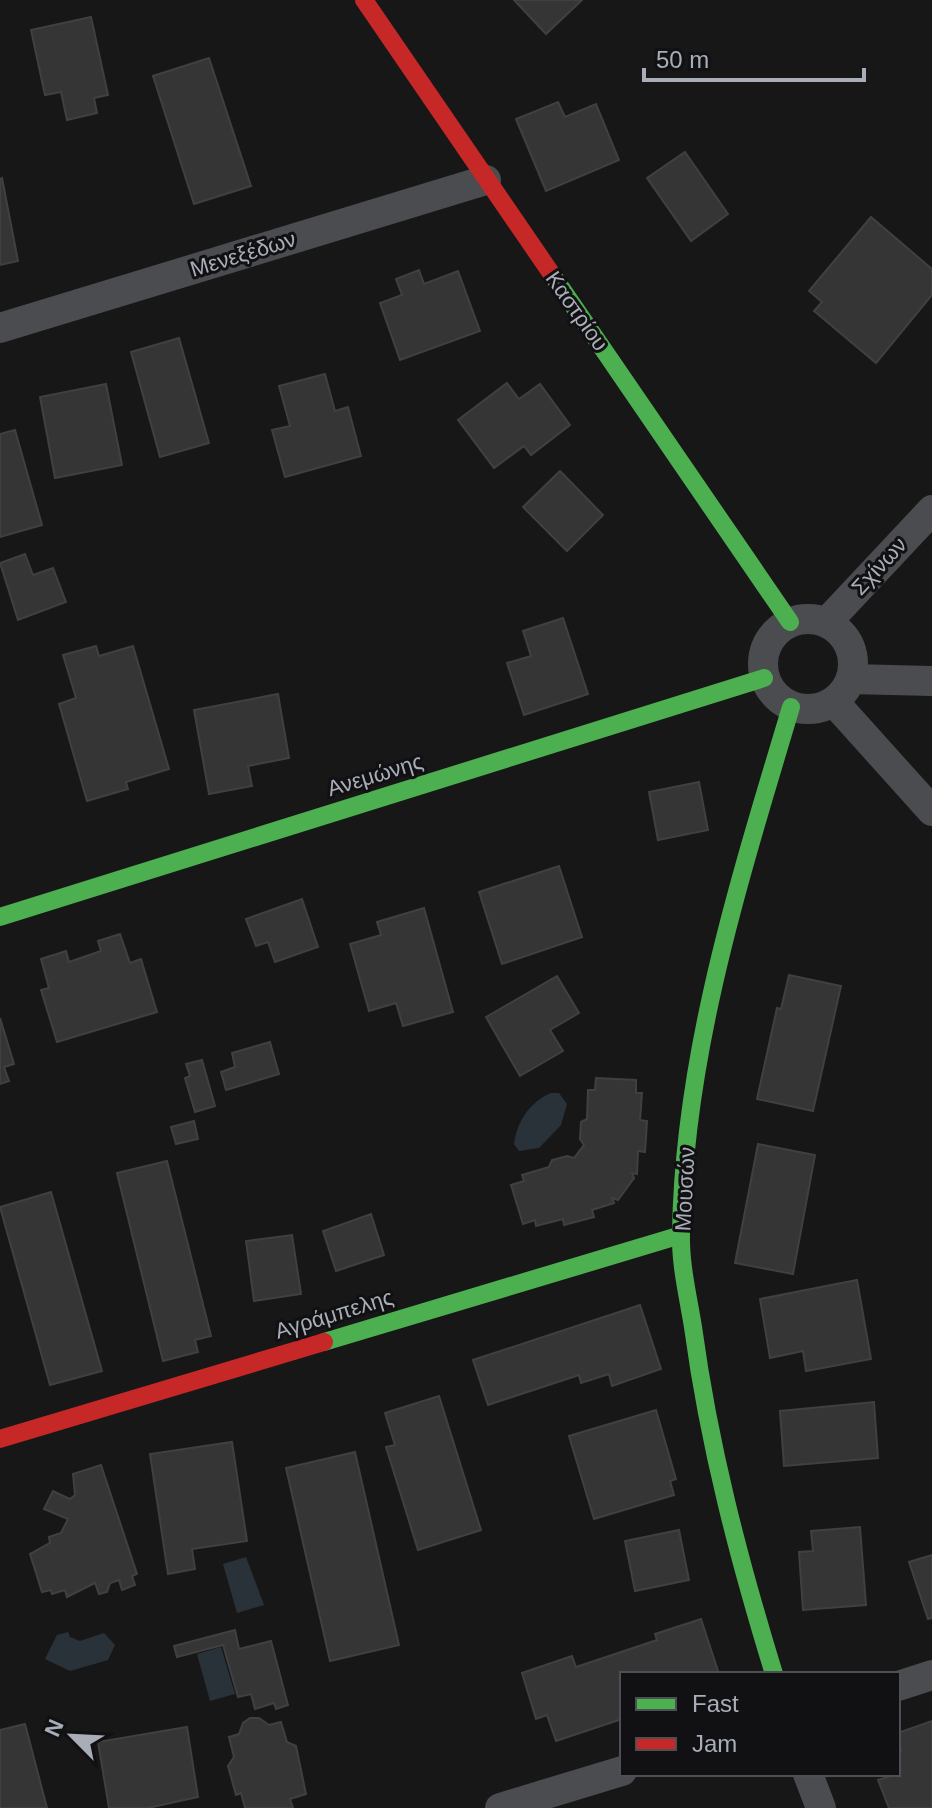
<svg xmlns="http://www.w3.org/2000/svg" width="932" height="1808" viewBox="0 0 932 1808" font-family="Helvetica,sans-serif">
	<rect width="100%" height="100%" fill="#171717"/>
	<!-- water -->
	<g fill="#2a3239">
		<path d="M551 1093H559L567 1104 561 1125 539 1148 519 1151 514 1144C517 1121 530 1102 551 1093Z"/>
		<polygon points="246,1557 264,1605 237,1613 223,1564"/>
		<polygon points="68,1632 70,1637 80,1641 104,1633 115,1645 108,1660 70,1671 45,1659 57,1635"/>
		<polygon points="221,1647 235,1694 210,1701 197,1654"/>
	</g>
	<!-- building -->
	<g fill="#353536" stroke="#3f4043" stroke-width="2">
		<polygon points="514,0 582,0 546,34"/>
		<polygon points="91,17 108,95 94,98 97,113 67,120 61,92 45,95 31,30"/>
		<polygon points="209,58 251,186 194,204 153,76"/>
		<polygon points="558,102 565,117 596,104 619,160 546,191 516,119"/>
		<polygon points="685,152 728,214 691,241 647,178"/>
		<polygon points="2,178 18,261 0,265 0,179"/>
		<polygon points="871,217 932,269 932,295 876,363 814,311 822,302 809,291"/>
		<polygon points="419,270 424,284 458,271 480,331 400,360 380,303 402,295 396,279"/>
		<polygon points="179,338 209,443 160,457 131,352"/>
		<polygon points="325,374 335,411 348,407 361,456 285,477 272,430 290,426 279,386"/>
		<polygon points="507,383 519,399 540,384 570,425 531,455 524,446 494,468 458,420"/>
		<polygon points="106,384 122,465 55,478 40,397"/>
		<polygon points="15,430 42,525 0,537 0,434"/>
		<polygon points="560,471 603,515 567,551 523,507"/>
		<polygon points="25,554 33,575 53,568 66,602 18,620 0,563"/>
		<polygon points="563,618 588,694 524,715 507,663 531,656 523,631"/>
		<polygon points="96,646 99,656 133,646 169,769 126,782 128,789 87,801 59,704 76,698 63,655"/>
		<polygon points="278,694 289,758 248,766 252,786 209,794 194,710"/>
		<polygon points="699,782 708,830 658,840 649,792"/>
		<polygon points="559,866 582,937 502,964 479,892"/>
		<polygon points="302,899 318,947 275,962 268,942 256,946 246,919"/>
		<polygon points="424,908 453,1012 403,1026 396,1003 369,1011 350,944 381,935 377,922"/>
		<polygon points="120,934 130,963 141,959 157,1012 57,1042 41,990 49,988 41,959 66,951 69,962 101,951 98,941"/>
		<polygon points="789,975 841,986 813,1111 757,1099 777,1008 781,1009"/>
		<polygon points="557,976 579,1013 550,1030 563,1051 520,1076 486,1017"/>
		<polygon points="0,1018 14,1064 4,1067 9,1081 0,1084"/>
		<polygon points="270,1042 279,1074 226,1090 221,1072 235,1067 232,1053"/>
		<polygon points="202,1060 215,1106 195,1112 185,1078 190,1076 186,1064"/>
		<polygon points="596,1078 636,1080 636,1093 642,1093 640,1120 647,1121 645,1152 638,1151 637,1174 632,1173 634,1178 618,1200 612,1198 614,1203 592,1210 594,1217 564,1225 563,1219 536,1226 535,1220 523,1224 511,1185 524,1181 522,1175 549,1167 552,1160 567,1156 574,1158 584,1145 580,1139 581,1122 587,1119 588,1090 595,1090"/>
		<polygon points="194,1121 198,1139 176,1144 171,1127"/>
		<polygon points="758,1144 815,1155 793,1274 735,1263"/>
		<polygon points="167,1161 211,1336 195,1340 198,1352 163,1361 117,1173"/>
		<polygon points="51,1192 102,1371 50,1385 0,1207"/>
		<polygon points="371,1214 384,1255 336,1271 323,1231"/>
		<polygon points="292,1235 301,1294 254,1301 246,1241"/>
		<polygon points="857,1280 871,1359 806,1371 803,1351 770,1358 760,1299"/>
		<polygon points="640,1305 661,1369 612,1386 609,1374 581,1383 579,1375 488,1405 473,1360"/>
		<polygon points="439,1396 481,1530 418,1550 386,1447 395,1445 385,1413"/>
		<polygon points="874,1402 878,1458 784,1466 780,1411"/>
		<polygon points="656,1410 676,1479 670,1481 674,1495 594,1519 569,1436"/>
		<polygon points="232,1442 247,1541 192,1549 195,1569 168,1574 150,1454"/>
		<polygon points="355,1452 399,1645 330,1661 286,1468"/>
		<polygon points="101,1465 137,1574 132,1576 135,1585 122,1590 119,1580 110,1583 107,1592 99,1594 95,1583 67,1597 65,1590 52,1594 51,1590 42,1592 30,1554 50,1543 49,1537 61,1533 68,1519 44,1509 53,1491 70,1499 75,1495 73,1474"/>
		<polygon points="860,1527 866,1605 803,1610 799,1552 813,1551 811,1531"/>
		<polygon points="679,1530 689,1580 635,1591 625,1541"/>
		<polygon points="932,1555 932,1618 928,1619 909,1562"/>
		<polygon points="701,1619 719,1674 622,1674 622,1719 556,1741 547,1715 536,1719 522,1673 572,1656 576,1667 657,1640 655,1634"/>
		<polygon points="235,1630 239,1649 271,1641 288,1705 276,1709 274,1703 255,1709 251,1694 238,1697 223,1645 177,1657 174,1646"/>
		<polygon points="250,1718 259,1718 269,1725 281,1722 287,1742 296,1746 306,1794 290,1799 293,1808 245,1808 241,1793 236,1795 228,1766 234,1757 229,1737 239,1734 243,1723"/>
		<polygon points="932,1721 932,1808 889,1808 878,1780 898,1774 898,1752 901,1751 898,1733"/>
		<polygon points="25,1724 47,1808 0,1808 0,1730"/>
		<polygon points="187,1727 198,1797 148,1808 109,1808 98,1742"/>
	</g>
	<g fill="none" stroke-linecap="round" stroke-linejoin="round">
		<!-- street -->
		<g stroke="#4b4c50" stroke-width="30">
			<polyline points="0,328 486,180"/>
			<circle cx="808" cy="664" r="45"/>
			<polyline points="827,622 932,510"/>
			<polyline points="851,679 932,681"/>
			<polyline points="834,702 932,811"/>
			<polyline points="898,1686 932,1675"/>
			<polyline points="808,1774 821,1808"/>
			<polyline points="500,1808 622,1771"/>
		</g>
		<!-- fast -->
		<g stroke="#4caf50" stroke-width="18">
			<polyline points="553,276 790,622"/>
			<polyline points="0,917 764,678"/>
			<polyline points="324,1342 681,1235"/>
			<path d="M774 1674C739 1560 709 1446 693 1327 688 1296 680 1264 681 1232 684 1052 740 878 791 707"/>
		</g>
		<!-- jam -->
		<g stroke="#c62828" stroke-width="18">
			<polyline points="364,0 553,276"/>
			<polyline points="0,1439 324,1342"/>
		</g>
	</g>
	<g text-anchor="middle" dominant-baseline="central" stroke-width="6" stroke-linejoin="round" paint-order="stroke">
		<!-- street labels -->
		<g font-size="22" fill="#a8adb8" stroke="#111113">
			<text transform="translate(243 254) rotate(-17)">Μενεξέδων</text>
			<text transform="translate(577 311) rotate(55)">Καστρίου</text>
			<text transform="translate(879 566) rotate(-47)">Σχίνων</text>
			<text transform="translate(375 775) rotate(-17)">Ανεμώνης</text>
			<text transform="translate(685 1189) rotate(-87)">Μουσών</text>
			<text transform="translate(334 1314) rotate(-17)">Αγράμπελης</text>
		</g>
	</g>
	<!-- legend -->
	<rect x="620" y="1672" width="280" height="104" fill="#111113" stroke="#4d4f55" stroke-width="2"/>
	<rect x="636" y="1698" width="40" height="12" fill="#4caf50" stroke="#4d4f55" stroke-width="2"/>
	<text x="692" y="1712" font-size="24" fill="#a8adb8">Fast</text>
	<rect x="636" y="1738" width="40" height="12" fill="#c62828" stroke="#4d4f55" stroke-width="2"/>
	<text x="692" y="1752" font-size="24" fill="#a8adb8">Jam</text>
	<!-- north arrow -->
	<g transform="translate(72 1736) rotate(294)" stroke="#111113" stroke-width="6" paint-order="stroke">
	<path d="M0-6L14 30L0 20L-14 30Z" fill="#a8adb8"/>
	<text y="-12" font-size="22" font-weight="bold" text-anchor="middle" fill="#a8adb8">N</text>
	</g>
	<!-- scale -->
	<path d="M644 68v12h220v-12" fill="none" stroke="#a8adb8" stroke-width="4"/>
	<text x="656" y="68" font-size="24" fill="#a8adb8" stroke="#111113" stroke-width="6" paint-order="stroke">50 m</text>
</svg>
